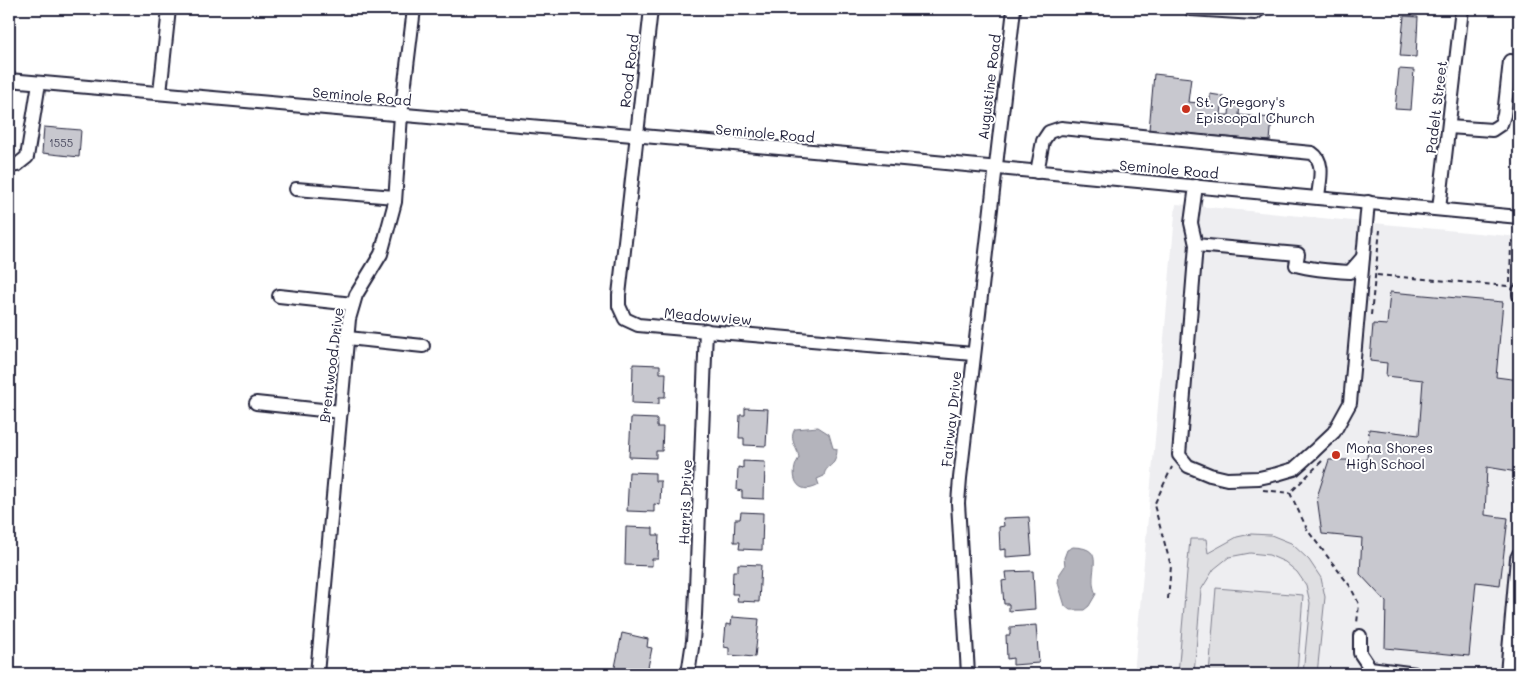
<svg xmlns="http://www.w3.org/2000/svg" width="1528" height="683" viewBox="0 0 1528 683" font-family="Mali,sans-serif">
	<rect width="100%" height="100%" fill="#fff"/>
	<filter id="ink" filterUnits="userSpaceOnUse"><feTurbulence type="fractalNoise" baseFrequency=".02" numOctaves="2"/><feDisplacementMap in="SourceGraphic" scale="10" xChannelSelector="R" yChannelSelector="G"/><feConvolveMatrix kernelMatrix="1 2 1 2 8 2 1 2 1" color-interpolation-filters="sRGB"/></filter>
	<g filter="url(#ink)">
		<!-- built -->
		<polygon fill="#eeeef1" points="1176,204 1519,237 1519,674 1134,674"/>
		<!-- green -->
		<g fill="#dfdfe2" stroke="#80808e">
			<polygon points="1251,534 1271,535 1291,543 1309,560 1321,578 1325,597 1317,674 1303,674 1310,603 1306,585 1297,572 1285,562 1269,555 1250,553 1229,557 1214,569 1201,590 1194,674 1178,674 1190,539 1206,539 1208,553 1237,537"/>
			<polygon points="1216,588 1303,595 1297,674 1209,674"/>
		</g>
		<!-- water -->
		<g fill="#b4b4bc" stroke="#7a7a88">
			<path d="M818 427 829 434 833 448 837 449C837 454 836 458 834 462 829 468 825 468 824 476L817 479 819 485C796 498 788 474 799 458 798 448 788 440 795 429Z"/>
			<path d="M1073 547C1110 548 1085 573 1096 594L1089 606 1084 610H1070L1065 606 1058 583 1059 575 1065 566 1064 558 1067 550Z"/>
		</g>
		<!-- building -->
		<g fill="#c8c8cf" stroke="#22223b">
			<polygon points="1404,16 1418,17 1416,57 1400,56"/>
			<polygon points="1399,69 1414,70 1411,110 1395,109"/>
			<polygon points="1154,74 1191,78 1188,102 1210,104 1210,94 1223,96 1221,115 1229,115 1230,103 1240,104 1239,115 1272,118 1270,141 1149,130"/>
			<polygon points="44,127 81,130 79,157 42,153"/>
			<polygon points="1390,292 1503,302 1496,377 1519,380 1519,500 1517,499 1517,472 1487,467 1485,515 1508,518 1500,585 1476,582 1469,656 1385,648 1386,602 1360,574 1362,538 1322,534 1317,497 1329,460 1367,460 1369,429 1419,435 1423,380 1386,376 1387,363 1370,361 1373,324 1387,325"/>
			<polygon points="633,364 660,365 660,373 666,373 665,397 659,397 659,404 632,403"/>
			<polygon points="745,408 768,409 766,446 744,445 744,438 739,438 740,415 745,415"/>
			<polygon points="631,418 657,419 657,427 663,427 662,451 656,451 656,458 629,457"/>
			<polygon points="743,461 765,462 764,499 742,498 742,491 737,490 738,467 743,468"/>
			<polygon points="629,472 655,473 655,481 661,481 660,505 654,504 654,512 627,511"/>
			<polygon points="741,512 763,513 762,550 739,549 740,542 734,542 735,519 740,519"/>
			<polygon points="1029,517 1032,555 1006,557 1006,549 1000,550 999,527 1004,526 1003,518"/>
			<polygon points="626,527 653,528 653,535 659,535 658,559 652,559 652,566 625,565"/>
			<polygon points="738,564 761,565 759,602 737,601 738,594 732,594 733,571 738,571"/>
			<polygon points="1033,571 1035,609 1009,611 1009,604 1004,604 1002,581 1007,580 1006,572"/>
			<polygon points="732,617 759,619 755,657 729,655 729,648 724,647 726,624 731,625"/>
			<polygon points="1036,625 1039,663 1013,665 1013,658 1007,659 1006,635 1010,635 1010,627"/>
			<polygon points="622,633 648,639 647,647 652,648 647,672 642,670 641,674 623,674 614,672"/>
		</g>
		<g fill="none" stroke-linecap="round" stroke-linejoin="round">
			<defs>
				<g id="minor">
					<polyline points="651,9 619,295 619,306 625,319 638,325 973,354"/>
					<polyline points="1190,9 1255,13 1260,9"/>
					<polyline points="9,80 903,159 1519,217"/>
					<polyline points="160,93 169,9"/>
					<polyline points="1449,127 1492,130 1501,124 1504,115 1510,61 1519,62"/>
					<polyline points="9,166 17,165 27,157 39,83"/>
					<path d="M1037 172 1043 141 1049 132 1061 128 1312 153C1326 162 1319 183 1318 197"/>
					<polyline points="1196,186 1191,223 1196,245 1179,455 1188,466 1210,475 1227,479 1259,478 1277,474 1294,469 1314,451 1334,432 1350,403 1368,202"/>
					<polyline points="296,189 395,197"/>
					<polyline points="1439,209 1462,9"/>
					<path d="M1196 245 1298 254 1296 265C1314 270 1331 271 1350 272L1363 257"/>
					<polyline points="1519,291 1519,295"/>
					<polyline points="279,296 353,304"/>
					<polyline points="348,338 423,346"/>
					<polyline points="256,403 341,412"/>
					<polyline points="1360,636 1360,653 1370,668 1416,674"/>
					<polyline points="317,674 349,319 356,295 381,254 395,202 401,115 414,9"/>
					<polyline points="688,674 693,641 695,615 706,330"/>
					<polyline points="968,674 958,503 960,478 1014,9"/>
					<polyline points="1507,674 1517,558 1519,554"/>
				</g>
			</defs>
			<!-- minor casing -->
			<use href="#minor" stroke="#22223b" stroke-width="16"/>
			<!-- path -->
			<g stroke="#22223b" stroke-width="2" stroke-dasharray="5 4" stroke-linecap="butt">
				<polyline points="1377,275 1509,286"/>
				<polyline points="1510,283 1511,243"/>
				<polyline points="1371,315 1380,230"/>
				<polyline points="1322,461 1290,493 1308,531 1350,586 1359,604 1357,623"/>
				<polyline points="1263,490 1290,493"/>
				<polyline points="1168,599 1171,566 1154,505 1172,467"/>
			</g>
			<!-- minor -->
			<use href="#minor" stroke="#fff" stroke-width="12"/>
		</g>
	</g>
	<!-- markers -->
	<g fill="#c8321e" stroke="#fff" stroke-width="2">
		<circle cx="1186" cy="109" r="5"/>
		<circle cx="1336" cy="455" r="5"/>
	</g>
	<g text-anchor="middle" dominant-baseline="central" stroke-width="4" stroke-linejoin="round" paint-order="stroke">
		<!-- number labels -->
		<g font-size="11" fill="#4c4c60">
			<text x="61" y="142">1555</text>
		</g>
		<!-- street labels -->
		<g font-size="14" fill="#22223b" stroke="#fff">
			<text transform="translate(629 71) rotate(-83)">Rood Road</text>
			<text transform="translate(989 87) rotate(-83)">Augustine Road</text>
			<text transform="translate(362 96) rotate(5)">Seminole Road</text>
			<text transform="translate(1436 107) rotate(-83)">Padelt Street</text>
			<text transform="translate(765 133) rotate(5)">Seminole Road</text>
			<text transform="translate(1169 169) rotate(5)">Seminole Road</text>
			<text transform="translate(708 316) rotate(5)">Meadowview</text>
			<text transform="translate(331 365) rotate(-83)">Brentwood Drive</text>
			<text transform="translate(951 419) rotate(-84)">Fairway Drive</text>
			<text transform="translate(685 502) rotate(-88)">Harris Drive</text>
		</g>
		<!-- poi labels -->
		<g font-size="14" fill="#22223b" stroke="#fff" text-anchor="start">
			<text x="1196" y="101">St. Gregory's<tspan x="1196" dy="16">Episcopal Church</tspan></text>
			<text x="1346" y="447">Mona Shores<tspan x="1346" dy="16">High School</tspan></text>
		</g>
	</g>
	<!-- margin -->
	<rect width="1528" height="683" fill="none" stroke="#fff" stroke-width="30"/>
	<rect x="15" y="15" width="1498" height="653" fill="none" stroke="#22223b" stroke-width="2" filter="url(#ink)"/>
</svg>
